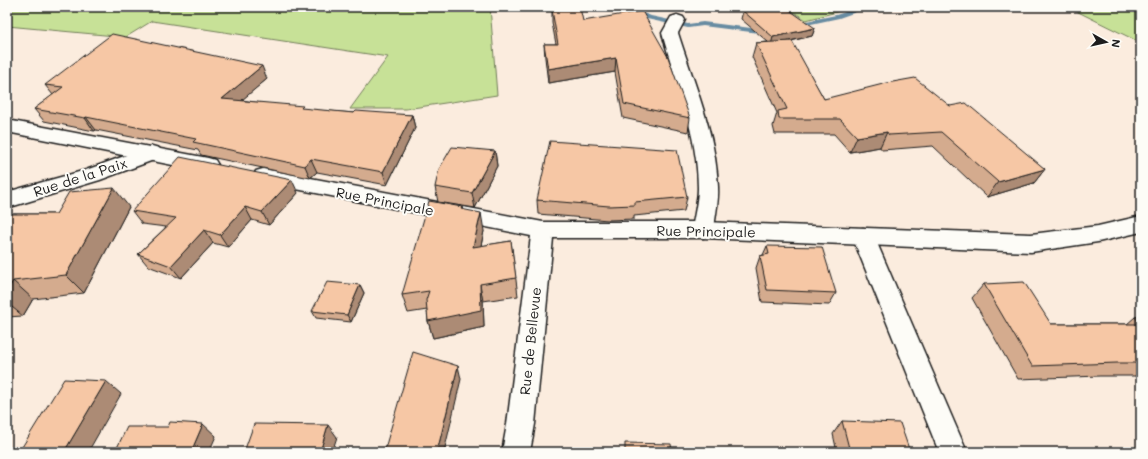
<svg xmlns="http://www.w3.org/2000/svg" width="1148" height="459" viewBox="0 0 1148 459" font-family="Mali,sans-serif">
	<rect width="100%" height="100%" fill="#fbecde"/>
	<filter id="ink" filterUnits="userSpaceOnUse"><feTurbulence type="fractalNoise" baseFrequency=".025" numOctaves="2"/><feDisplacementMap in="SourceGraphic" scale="8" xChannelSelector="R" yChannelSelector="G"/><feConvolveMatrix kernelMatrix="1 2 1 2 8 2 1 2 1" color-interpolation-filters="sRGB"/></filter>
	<g filter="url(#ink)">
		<!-- green -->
		<g fill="#c7e197" stroke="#727e5a">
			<polygon points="7,7 490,7 497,95 406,109 350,109 388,57 152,21 126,37 7,26"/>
			<polygon points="786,7 856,7 806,20"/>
			<polygon points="1068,7 1141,7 1141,43"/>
		</g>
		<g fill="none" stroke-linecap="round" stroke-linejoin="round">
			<!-- stream -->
			<g fill="#688ca2" fill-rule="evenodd">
				<polygon points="620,7 628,7 651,16 688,24 703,22 767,30 770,32 767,34 703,26 688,28 647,19"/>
				<polygon points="861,7 870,7 839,18 797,27 794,25 797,23 836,15"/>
			</g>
			<defs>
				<g id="street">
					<path d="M677 15 683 17 685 20 678 33C694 84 716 133 718 187 719 201 715 216 714 230L711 236 703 238 695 236 692 230C694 216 698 201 698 188 698 134 676 84 662 33L671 17Z"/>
					<polygon points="152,146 159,148 162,153 159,158 100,180 7,208 7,192 86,170"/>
					<polygon points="863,228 871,230 874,236 967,452 939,452 852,236 855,230"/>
				</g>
				<g id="secondary">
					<polygon points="7,120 208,158 215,160 218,165 215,170 208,172 7,132"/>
					<polygon points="263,169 543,222 703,222 1031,234 1098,226 1141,216 1141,232 1098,242 1031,252 703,238 553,238 535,424 530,452 502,452 507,424 531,236 256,181 253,176 256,171"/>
				</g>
			</defs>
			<!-- street casing -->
			<use href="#street" stroke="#1c1c1c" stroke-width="3"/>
			<!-- secondary casing -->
			<use href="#secondary" stroke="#1c1c1c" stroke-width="3"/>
			<!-- street -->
			<use href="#street" fill="#fdfcf7" fill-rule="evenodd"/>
			<!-- secondary -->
			<use href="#secondary" fill="#fdfcf7" fill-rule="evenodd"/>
		</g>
		<!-- wall -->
		<g fill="#d4ab8e" stroke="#1c1c1c">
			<polygon points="552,10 583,21 690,118 688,132 623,118 615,72 548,83 545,58 544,44 556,44 552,23"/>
			<polygon points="743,11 815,28 812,36 791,41 824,99 950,106 1045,169 1034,183 987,197 933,146 882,150 880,147 850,152 834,134 775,134 773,126 777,113 752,57 756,43 768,42 741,19"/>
			<polygon points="267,79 241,100 304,109 354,113 412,115 415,128 387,185 317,172 310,178 201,155 198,150 96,130 94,131 44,121 34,109 53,95 45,85"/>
			<polygon points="495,151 497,166 475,208 438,202 435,187"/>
			<polygon points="298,193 269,225 252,220 228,247 213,243 181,278 148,266 138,254 166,227 142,224 132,211"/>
			<polygon points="687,197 684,211 634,216 634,219 608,220 538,214 537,200"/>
			<polygon points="129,207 84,293 33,299 23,316 7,317 7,214 56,214"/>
			<polygon points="462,207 463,210 484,231 481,246 511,241 518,296 483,301 484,327 433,338 428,321 427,310 408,313 402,295"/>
			<polygon points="767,246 836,293 829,305 762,302 756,268 760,256 763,255"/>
			<polygon points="984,284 1051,324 1127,324 1135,317 1141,317 1141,376 1100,376 1018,379 972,298"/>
			<polygon points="360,285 364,293 351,322 316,318 312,311"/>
			<polygon points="842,421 910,452 837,452 833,434"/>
		</g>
		<!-- shaded-wall -->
		<g fill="#ac8b74" stroke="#1c1c1c">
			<polygon points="815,28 812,36 771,45 773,37"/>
			<polygon points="616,58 615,72 548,83 548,69"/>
			<polygon points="262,66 267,79 229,111 222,99"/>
			<polygon points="412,115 415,128 387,185 383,172"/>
			<polygon points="86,117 96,130 94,131 85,118"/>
			<polygon points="887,132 880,147 850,152 857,137"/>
			<polygon points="495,151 497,166 475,208 472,193"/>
			<polygon points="311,159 317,172 310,178 305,166"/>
			<polygon points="1045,169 1034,183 987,197 998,182"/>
			<polygon points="292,180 298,193 269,225 262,212"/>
			<polygon points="114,188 129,207 84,293 66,275"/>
			<polygon points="245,207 252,220 228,247 220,235"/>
			<polygon points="481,213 484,231 477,265 473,247"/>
			<polygon points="204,230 213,243 181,278 171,266"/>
			<polygon points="13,281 33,299 23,316 7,303 7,291"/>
			<polygon points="480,284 483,301 484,327 433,338 428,321"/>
			<polygon points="360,285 364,293 351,322 347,315"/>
			<polygon points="458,366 461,379 444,452 437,452"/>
			<polygon points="106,381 121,394 88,452 64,452"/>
			<polygon points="203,424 216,436 209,452 191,452"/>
			<polygon points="328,425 337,437 332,452 320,452"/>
		</g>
		<!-- building -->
		<g fill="#f6c7a5" stroke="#1c1c1c">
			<polygon points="758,7 785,7 815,28 773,37 743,11"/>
			<polygon points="580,8 583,21 642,11 668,57 690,118 624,104 616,58 548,69 544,44 558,44 552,10"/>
			<polygon points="112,34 262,66 222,99 303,106 301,108 354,113 356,111 412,115 383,172 311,159 305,166 193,142 196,139 86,117 85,118 34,109 63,87 45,85"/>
			<polygon points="792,41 824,99 887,83 915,78 950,106 966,103 1045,169 998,182 941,132 889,135 887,132 857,137 840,119 779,119 778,111 787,109 756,43"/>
			<polygon points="550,141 677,150 687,197 635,202 635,205 609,206 537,200"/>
			<polygon points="452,147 495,151 472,193 435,187 439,169"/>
			<polygon points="180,157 292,180 262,212 245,207 220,235 204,230 171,266 138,254 176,218 132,211"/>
			<polygon points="114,188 66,275 13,281 7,291 7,214 56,214 69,192"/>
			<polygon points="429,201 462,207 461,209 481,213 473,247 511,241 516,278 480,284 481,310 428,321 426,300 429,291 402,295"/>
			<polygon points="767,246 822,247 836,293 767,290 760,256 769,254"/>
			<polygon points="327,282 360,285 347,315 312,311"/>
			<polygon points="1024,282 1051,324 1140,324 1135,317 1141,317 1141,363 1117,363 1032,366 984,284"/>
			<polygon points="413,352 458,366 437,452 384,452"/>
			<polygon points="64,379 106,381 64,452 19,452"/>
			<polygon points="842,421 900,423 910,452 850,452"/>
			<polygon points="170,422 203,424 191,452 115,452 127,427 168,427"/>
			<polygon points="254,424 328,425 320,452 244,452"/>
			<polygon points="625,443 671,444 672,452 625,452"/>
		</g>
	</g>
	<g text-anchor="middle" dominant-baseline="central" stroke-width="4" stroke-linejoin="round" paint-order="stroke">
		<!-- street labels -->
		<g font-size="14" fill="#1c1c1c" stroke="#fdfcf7">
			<text transform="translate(80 177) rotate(-18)">Rue de la Paix</text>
			<text transform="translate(385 201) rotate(11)">Rue Principale</text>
			<text transform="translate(706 231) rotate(1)">Rue Principale</text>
			<text transform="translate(530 341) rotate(-84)">Rue de Bellevue</text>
		</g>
	</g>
	<!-- margin -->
	<rect width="1148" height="459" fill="none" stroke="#fdfcf7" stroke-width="24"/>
	<rect x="12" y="12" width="1124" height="435" fill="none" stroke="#1c1c1c" stroke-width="1.5" filter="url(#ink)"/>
	<!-- north arrow -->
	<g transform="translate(1106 42) rotate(98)" stroke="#fdfcf7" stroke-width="3" paint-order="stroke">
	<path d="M0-3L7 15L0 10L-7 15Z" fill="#1c1c1c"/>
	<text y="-6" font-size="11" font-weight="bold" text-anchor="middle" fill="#1c1c1c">N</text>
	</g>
</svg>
